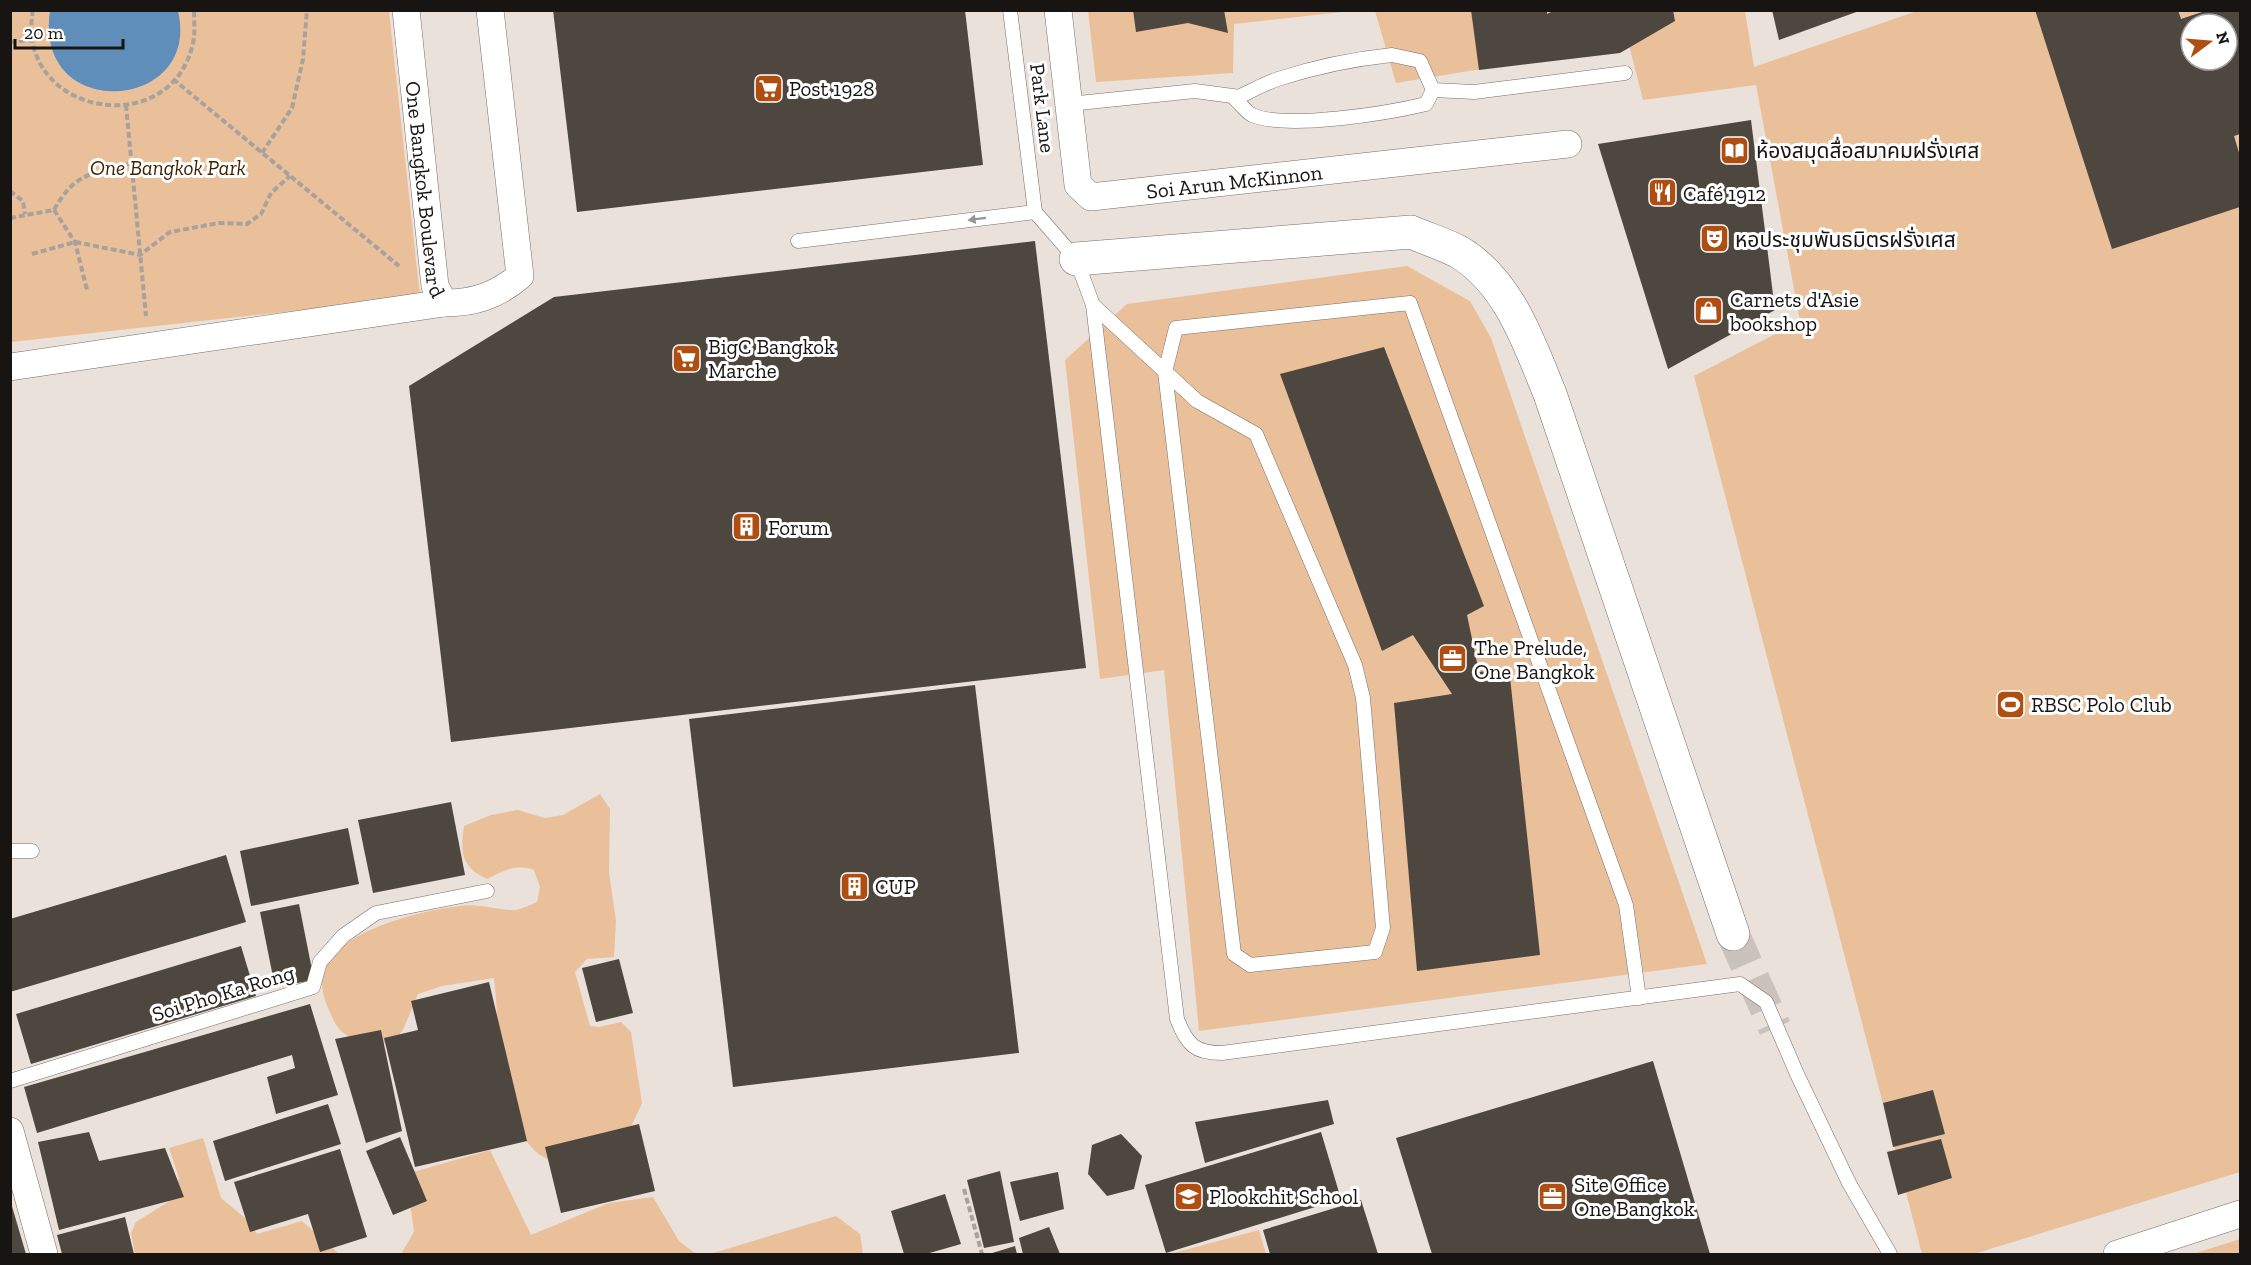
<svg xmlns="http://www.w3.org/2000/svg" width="2251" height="1265" viewBox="0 0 2251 1265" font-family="'Zilla Slab','Noto Sans Thai',serif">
	<rect width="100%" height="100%" fill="#eae1da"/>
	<!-- green -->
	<g fill="#eac09b" fill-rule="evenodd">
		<polygon points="10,11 389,11 420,297 11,342"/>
		<polygon points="1088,11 1352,11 1234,24 1233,73 1096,82"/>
		<path d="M1375 11H1745L1754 67 1917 11H2240V1172L1974 1254H1922L1694 376 1800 321 1756 85 1643 100 1629 45 1396 83ZM2191 24H2227V60H2191Z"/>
		<polygon points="1407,266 1470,301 1491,338 1707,964 1199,1031 1164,670 1100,679 1065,360 1127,304"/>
		<path d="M600 794 610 809 609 872 616 921 614 957 587 959 575 972 590 1026 599 1027 621 1022 631 1032 642 1103 630 1129 553 1162C546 1158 538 1155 533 1149 497 1111 500 1029 494 978L442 986 418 994 403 1030 392 1044C369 1042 343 1043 333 1019 328 1008 322 996 322 984 319 934 422 910 460 906 479 903 500 911 515 910 522 909 530 905 537 902L540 887 534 870C516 864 504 870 487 879 461 867 460 852 464 826L491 815 518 810 545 818 563 815Z"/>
		<polygon points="203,1138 221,1198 250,1222 257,1234 302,1221 339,1254 135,1254 131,1233 136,1222 168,1202 179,1178 169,1148"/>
		<polygon points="490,1150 531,1235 609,1203 653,1197 679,1241 696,1254 401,1254 414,1232 406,1174"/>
		<polygon points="836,1216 860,1234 863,1254 710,1254"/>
		<polygon points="1259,1230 1266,1254 1170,1254"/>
		<polygon points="2240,1239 2240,1254 2193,1254"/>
	</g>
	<!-- water -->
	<path fill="#5f8eba" d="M50 11H178C202 112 33 124 50 11Z"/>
	<!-- building -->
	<g fill="#4e4740" fill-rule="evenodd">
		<polygon points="553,10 965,10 983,165 577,212"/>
		<polygon points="1133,10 1224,10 1228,33 1188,23 1136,32"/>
		<polygon points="1471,10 1547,10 1547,14 1555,10 1673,10 1675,21 1620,53 1479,70"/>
		<polygon points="1772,10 1859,10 1859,11 1779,40"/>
		<path d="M2035 10H2178L2181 19 2208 10H2240V134L2234 136 2240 156V207L2112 249ZM2191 24H2227V60H2191Z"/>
		<polygon points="1751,120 1775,310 1668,369 1598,144"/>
		<polygon points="1035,241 1086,668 451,742 409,386 554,297"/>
		<polygon points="1384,347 1484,606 1467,615 1479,672 1509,668 1540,955 1417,971 1394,703 1452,694 1413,635 1382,651 1280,374"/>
		<polygon points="975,685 1019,1053 733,1087 689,719"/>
		<polygon points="451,802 465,875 373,893 358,820"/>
		<polygon points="348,828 359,884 251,906 240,851"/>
		<polygon points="226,855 246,922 10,992 10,919"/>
		<polygon points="299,904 314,980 275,987 260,912"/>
		<polygon points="241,946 256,996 31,1064 16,1014"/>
		<polygon points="619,959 633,1013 596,1022 582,968"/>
		<polygon points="489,982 527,1141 415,1167 384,1038 418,1030 411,1001"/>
		<polygon points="310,1004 338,1095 276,1114 267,1077 295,1068 292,1055 37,1133 24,1087"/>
		<polygon points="381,1030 402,1131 366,1143 335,1039"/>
		<polygon points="1653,1061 1710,1254 1432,1254 1396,1138"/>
		<polygon points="1933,1090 1945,1134 1893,1147 1883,1103"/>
		<polygon points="1328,1100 1334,1124 1205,1163 1195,1122"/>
		<polygon points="328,1104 341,1144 225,1181 213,1141"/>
		<polygon points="639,1124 655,1191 561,1213 545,1147"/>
		<polygon points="89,1132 99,1161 165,1148 184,1197 59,1230 38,1142"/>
		<polygon points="1321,1132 1341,1199 1166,1253 1145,1185"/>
		<polygon points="1121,1134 1142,1156 1134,1189 1107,1196 1088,1174 1092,1145"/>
		<polygon points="400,1137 427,1201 393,1215 366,1151"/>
		<polygon points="1941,1139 1952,1178 1898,1195 1887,1152"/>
		<polygon points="340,1149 367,1237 320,1252 308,1214 250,1232 234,1182"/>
		<polygon points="1000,1171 1014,1242 984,1248 967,1180"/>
		<polygon points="1058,1172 1064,1209 1020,1221 1010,1182"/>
		<polygon points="945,1194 961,1244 926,1254 904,1254 891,1211"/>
		<polygon points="1361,1200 1378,1254 1270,1254 1263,1230"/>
		<polygon points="10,1203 11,1203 26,1254 10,1254"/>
		<polygon points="125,1217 134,1254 62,1254 57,1235"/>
		<polygon points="1049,1227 1060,1254 1023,1254 1019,1238"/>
		<polygon points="1015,1246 1017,1254 989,1254"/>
	</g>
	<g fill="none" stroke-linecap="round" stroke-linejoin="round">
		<!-- highway-tunnel -->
		<polyline stroke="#cac2bc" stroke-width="33" stroke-dasharray="33 16" stroke-linecap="butt" points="1733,934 1775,1028"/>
		<defs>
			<g id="lane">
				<polyline points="1010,10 1035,212"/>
				<path d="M1392 55 1420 61 1433 90 1426 104C1389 113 1286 130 1252 115 1246 112 1240 103 1235 99 1249 92 1263 84 1278 79 1315 67 1353 59 1392 55Z"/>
				<polyline points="1433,90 1474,92 1625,73"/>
				<polyline points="1069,104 1195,91 1240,97"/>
				<path d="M1035 212 1076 259 1093 305 1177 1019C1187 1045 1195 1053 1222 1053L1740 984 1766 1002 1797 1074 1849 1183 1890 1254"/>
				<polyline points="798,241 1035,212"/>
				<polyline points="1093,305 1197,401 1256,434 1355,665 1363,698 1383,928 1375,952 1250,965 1234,954 1165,372 1176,328 1410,303 1626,905 1639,998"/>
				<polyline points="10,851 32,851"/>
				<polyline points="10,1081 313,987 320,962 343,936 376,913 487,891"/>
			</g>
			<g id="street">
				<path id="s1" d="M406 10 435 286 444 303C474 303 496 296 520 276L490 10"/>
				<path id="s2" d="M1058 10 1078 185 1091 197 1568 144"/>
				<polyline points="10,367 444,303"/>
				<polyline points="10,1131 44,1254"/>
				<polyline points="2117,1254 2240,1214"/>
			</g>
			<path id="highway" d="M1076 259 1411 232C1427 239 1444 244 1459 252 1509 282 1529 343 1550 394L1733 934"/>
		</defs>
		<!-- lane casing -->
		<use href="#lane" stroke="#776f68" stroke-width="15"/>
		<!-- street casing -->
		<use href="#street" stroke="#776f68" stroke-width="28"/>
		<!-- highway casing -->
		<use href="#highway" stroke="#776f68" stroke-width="34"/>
		<!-- path -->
		<g stroke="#a8a19c" stroke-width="4" stroke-dasharray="6 3" stroke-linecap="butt">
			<path d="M33 10C13 116 176 145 194 38 195 29 194 19 194 10"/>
			<polyline points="10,42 33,40"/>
			<polyline points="173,79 399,266"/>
			<polyline points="126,105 146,316"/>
			<polyline points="262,153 292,108 303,59 307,10"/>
			<polyline points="10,191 23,201 25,214"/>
			<polyline points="54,210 75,242 87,290"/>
			<path d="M10 218 54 210C75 172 92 174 131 163"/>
			<polyline points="32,254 75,242 140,255 170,232 219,223 247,224 261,214 271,193 290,176"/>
			<polyline points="964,1189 982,1254"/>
		</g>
		<!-- lane -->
		<use href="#lane" stroke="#fff" stroke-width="14"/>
		<!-- street -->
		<use href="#street" stroke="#fff" stroke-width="27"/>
		<!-- highway -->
		<use href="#highway" stroke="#fff" stroke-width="33"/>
	</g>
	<!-- one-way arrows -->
	<defs><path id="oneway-solid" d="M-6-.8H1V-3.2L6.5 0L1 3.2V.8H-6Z" transform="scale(1.5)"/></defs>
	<use fill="#979594" href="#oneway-solid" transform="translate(977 219) rotate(173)"/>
	<!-- icons -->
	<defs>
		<symbol id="supermarket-square" viewBox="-11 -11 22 22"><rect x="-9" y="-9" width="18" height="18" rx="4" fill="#b04e11" stroke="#fff"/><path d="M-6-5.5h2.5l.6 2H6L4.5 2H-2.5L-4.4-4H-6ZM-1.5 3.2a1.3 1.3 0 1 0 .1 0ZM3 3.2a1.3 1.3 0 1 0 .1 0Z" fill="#fff"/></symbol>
		<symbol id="library-square" viewBox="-11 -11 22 22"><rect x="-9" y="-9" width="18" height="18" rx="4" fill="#b04e11" stroke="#fff"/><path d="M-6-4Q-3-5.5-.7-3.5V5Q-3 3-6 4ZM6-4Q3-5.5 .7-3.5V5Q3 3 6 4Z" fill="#fff"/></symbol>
		<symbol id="restaurant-square" viewBox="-11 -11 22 22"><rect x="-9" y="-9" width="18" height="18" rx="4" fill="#b04e11" stroke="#fff"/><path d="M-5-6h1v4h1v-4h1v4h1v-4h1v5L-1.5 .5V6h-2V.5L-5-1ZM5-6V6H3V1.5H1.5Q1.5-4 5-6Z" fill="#fff"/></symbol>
		<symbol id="theatre-square" viewBox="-11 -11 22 22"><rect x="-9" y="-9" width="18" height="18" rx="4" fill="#b04e11" stroke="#fff"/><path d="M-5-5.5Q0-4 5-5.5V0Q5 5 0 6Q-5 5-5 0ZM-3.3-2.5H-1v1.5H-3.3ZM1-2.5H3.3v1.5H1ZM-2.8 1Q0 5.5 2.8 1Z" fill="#fff"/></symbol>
		<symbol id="shop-square" viewBox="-11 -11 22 22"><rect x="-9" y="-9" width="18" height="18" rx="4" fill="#b04e11" stroke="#fff"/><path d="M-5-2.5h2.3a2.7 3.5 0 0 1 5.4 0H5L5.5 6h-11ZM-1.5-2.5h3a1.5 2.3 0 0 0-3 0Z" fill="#fff"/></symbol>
		<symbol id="building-square" viewBox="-11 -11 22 22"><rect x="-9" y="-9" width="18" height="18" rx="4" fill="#b04e11" stroke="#fff"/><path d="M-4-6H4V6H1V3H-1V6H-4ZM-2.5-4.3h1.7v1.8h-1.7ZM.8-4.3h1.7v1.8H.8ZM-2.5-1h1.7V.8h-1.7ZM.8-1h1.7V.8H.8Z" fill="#fff"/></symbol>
		<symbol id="office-square" viewBox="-11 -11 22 22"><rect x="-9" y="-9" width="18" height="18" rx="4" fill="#b04e11" stroke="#fff"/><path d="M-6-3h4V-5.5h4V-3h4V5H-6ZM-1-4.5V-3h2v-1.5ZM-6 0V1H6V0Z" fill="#fff"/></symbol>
		<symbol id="stadium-square" viewBox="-11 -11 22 22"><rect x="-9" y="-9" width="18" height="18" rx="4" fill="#b04e11" stroke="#fff"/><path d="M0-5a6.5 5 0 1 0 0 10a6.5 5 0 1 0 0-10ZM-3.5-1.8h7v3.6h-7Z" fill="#fff"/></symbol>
		<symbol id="school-square" viewBox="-11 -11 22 22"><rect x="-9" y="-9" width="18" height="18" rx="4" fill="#b04e11" stroke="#fff"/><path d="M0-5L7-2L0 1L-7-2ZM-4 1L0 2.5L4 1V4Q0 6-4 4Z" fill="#fff"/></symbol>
	</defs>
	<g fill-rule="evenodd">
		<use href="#supermarket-square" x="752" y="72" width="33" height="33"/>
		<use href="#library-square" x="1718" y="134" width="33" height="33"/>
		<use href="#restaurant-square" x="1646" y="176" width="33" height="33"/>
		<use href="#theatre-square" x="1698" y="222" width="33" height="33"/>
		<use href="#shop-square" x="1692" y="294" width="33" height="33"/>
		<use href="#supermarket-square" x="670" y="342" width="33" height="33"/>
		<use href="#building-square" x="730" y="510" width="33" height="33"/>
		<use href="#office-square" x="1436" y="642" width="33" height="33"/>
		<use href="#stadium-square" x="1994" y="688" width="33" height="33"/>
		<use href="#building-square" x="838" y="870" width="33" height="33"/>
		<use href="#school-square" x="1172" y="1180" width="33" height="33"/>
		<use href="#office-square" x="1536" y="1180" width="33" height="33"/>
	</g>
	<g text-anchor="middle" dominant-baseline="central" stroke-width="6" stroke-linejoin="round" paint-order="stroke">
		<!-- poi labels -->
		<g font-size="21" fill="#171412" stroke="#fff" text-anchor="start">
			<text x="789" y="88">Post 1928</text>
			<text x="1756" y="150">ห้องสมุดสื่อสมาคมฝรั่งเศส</text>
			<text x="1683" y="193">Café 1912</text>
			<text x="1735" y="239">หอประชุมพันธมิตรฝรั่งเศส</text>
			<text x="1730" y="299">Carnets d'Asie<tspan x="1730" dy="24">bookshop</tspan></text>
			<text x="708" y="346">BigC Bangkok<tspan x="708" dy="24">Marche</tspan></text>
			<text x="768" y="527">Forum</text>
			<text x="1474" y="647">The Prelude,<tspan x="1474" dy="24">One Bangkok</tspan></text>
			<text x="2031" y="704">RBSC Polo Club</text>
			<text x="875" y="886">CUP</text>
			<text x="1574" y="1184">Site Office<tspan x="1574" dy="24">One Bangkok</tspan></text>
			<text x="1209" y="1196">Plookchit School</text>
		</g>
		<!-- street labels -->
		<g font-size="21" fill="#171412" stroke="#fff">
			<text transform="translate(1043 108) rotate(83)">Park Lane</text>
			<text stroke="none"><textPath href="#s2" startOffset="338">Soi Arun McKinnon</textPath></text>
			<text stroke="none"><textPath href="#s1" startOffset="180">One Bangkok Boulevard</textPath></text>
			<text transform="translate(223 993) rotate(-17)">Soi Pho Ka Rong</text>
		</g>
		<!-- park labels -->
		<g font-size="21" font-style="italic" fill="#422200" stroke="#fff">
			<text x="168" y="167">One Bangkok Park</text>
		</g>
	</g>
	<!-- border -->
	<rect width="2251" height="1265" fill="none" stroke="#171412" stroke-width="24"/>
	<!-- north arrow -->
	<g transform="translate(2209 42) rotate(74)"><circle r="28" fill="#ffffff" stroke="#a2a1a0" stroke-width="1.5"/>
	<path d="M0-4.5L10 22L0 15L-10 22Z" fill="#b04e11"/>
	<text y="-9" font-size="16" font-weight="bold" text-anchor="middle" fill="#171412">N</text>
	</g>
	<!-- scale -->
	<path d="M15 39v9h108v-9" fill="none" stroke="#171412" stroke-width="3"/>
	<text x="24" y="39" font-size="18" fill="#171412" stroke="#ffffff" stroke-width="4.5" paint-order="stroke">20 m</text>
</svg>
